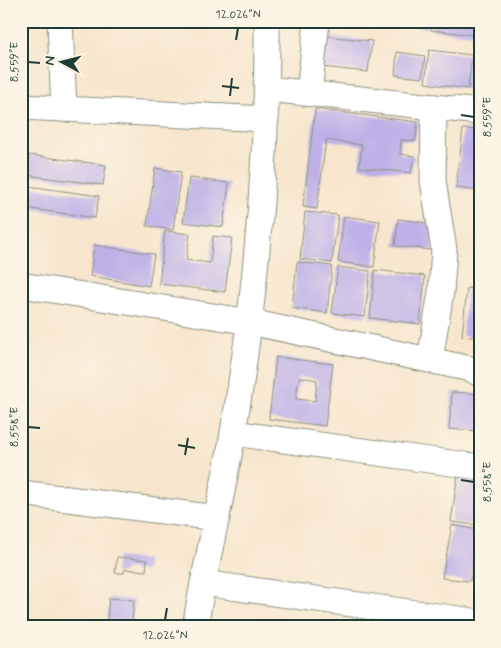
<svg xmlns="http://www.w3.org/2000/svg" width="501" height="648" viewBox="0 0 501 648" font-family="Mynerve,sans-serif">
	<rect width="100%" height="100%" fill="#fcf5e5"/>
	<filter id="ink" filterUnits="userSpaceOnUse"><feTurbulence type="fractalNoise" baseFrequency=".02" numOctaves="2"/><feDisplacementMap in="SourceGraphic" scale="10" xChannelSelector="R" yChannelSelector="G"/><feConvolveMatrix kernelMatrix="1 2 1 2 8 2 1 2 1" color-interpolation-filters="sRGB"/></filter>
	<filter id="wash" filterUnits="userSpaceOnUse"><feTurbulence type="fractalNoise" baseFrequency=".0096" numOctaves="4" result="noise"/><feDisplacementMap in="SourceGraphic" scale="20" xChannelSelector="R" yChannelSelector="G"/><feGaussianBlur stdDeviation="1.12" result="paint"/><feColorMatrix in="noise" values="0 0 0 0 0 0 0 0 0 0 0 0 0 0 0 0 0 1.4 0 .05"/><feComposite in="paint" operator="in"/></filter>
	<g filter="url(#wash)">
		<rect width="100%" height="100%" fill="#f7e6cd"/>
		<g id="blocks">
			<!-- building -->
			<g fill="#bfb1e7" fill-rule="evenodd">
				<polygon points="382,21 429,21 428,28"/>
				<polygon points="432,21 476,21 474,35 431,30"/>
				<polygon points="325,36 372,41 368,72 321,67"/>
				<polygon points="429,50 472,55 468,89 425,83"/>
				<polygon points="397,52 425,56 422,78 395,75"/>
				<polygon points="315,109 418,122 415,141 401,140 400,154 414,156 411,173 359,167 362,145 326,140 317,209 303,207"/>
				<polygon points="463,129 480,130 480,191 456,188"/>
				<polygon points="29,155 106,165 103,185 26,175"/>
				<polygon points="155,168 181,172 173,230 147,226"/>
				<polygon points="189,178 229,183 223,227 183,222"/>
				<polygon points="28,186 99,196 95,218 25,208"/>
				<polygon points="305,212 338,215 332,263 300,259"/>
				<polygon points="344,216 380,221 374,267 338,262"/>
				<polygon points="398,219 435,224 432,250 395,246"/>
				<polygon points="165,231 190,234 186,260 210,263 213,236 232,238 225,292 159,284"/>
				<polygon points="94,245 154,254 149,286 90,276"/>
				<polygon points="297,262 332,266 327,313 292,308"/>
				<polygon points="338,267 370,271 365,317 332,313"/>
				<polygon points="375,270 425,276 420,324 370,318"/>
				<polygon points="467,288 480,290 480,338 462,336"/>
				<path d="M276 357 333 364 325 426 269 419ZM299 377 317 380 315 401 296 399Z"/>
				<polygon points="452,392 480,394 480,431 449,429"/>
				<polygon points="458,473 480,476 480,525 451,522"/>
				<polygon points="452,525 478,530 470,581 442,578"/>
				<polygon points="117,557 147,560 146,571 125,569 124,573 115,573"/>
				<polygon points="109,598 134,600 132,621 107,620"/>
			</g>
		</g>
	</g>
	<g filter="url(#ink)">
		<use href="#blocks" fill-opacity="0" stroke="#8b9280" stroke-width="1"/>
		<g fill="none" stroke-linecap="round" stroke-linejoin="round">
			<defs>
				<g id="street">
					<polyline points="60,21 64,109"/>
					<polyline points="268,89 480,112"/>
					<polyline points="309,93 317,21"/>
					<polyline points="21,107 266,119"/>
					<polyline points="21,285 250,322 471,369 480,374"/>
					<polyline points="430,360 441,292 444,250 433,181 434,107"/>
					<polyline points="233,433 480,467"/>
					<polyline points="21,493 217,518"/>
					<polyline points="203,583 480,622"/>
					<path d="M195 627C206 562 222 498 233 433 256 297 268 159 267 21"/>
				</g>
			</defs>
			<!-- street casing -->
			<use href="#street" stroke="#8b9280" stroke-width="27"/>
			<!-- street -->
			<use href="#street" stroke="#fff" stroke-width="25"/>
		</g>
	</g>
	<!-- ticks -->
	<path fill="none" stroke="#1f3d34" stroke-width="2" d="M236 40 238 28M28 62 40 63M222 86 239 88M230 96 232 78M461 115 474 117M28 427 40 428M178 445 195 448M185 455 188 438M461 480 474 482M165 620 167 608"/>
	<!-- margin -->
	<rect width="501" height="648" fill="none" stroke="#fcf5e5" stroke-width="55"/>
	<!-- north arrow -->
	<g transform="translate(62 62) rotate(277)" stroke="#fcf5e5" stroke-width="4" paint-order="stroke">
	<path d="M0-4L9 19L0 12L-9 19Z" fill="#1f3d34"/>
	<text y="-8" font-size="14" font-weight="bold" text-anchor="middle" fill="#1f3d34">N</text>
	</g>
	<rect x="28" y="28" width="446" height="592" fill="none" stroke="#1f3d34" stroke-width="2"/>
	<g font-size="12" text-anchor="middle" fill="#1f3d34">
		<text x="238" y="18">12.026°N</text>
		<text transform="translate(14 62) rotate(-90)" y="4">8.559°E</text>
		<text transform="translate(487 117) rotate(-90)" y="4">8.559°E</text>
		<text transform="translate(14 427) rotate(-90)" y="4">8.558°E</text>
		<text transform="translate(487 482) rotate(-90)" y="4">8.558°E</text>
		<text x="165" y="639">12.026°N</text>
	</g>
</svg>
